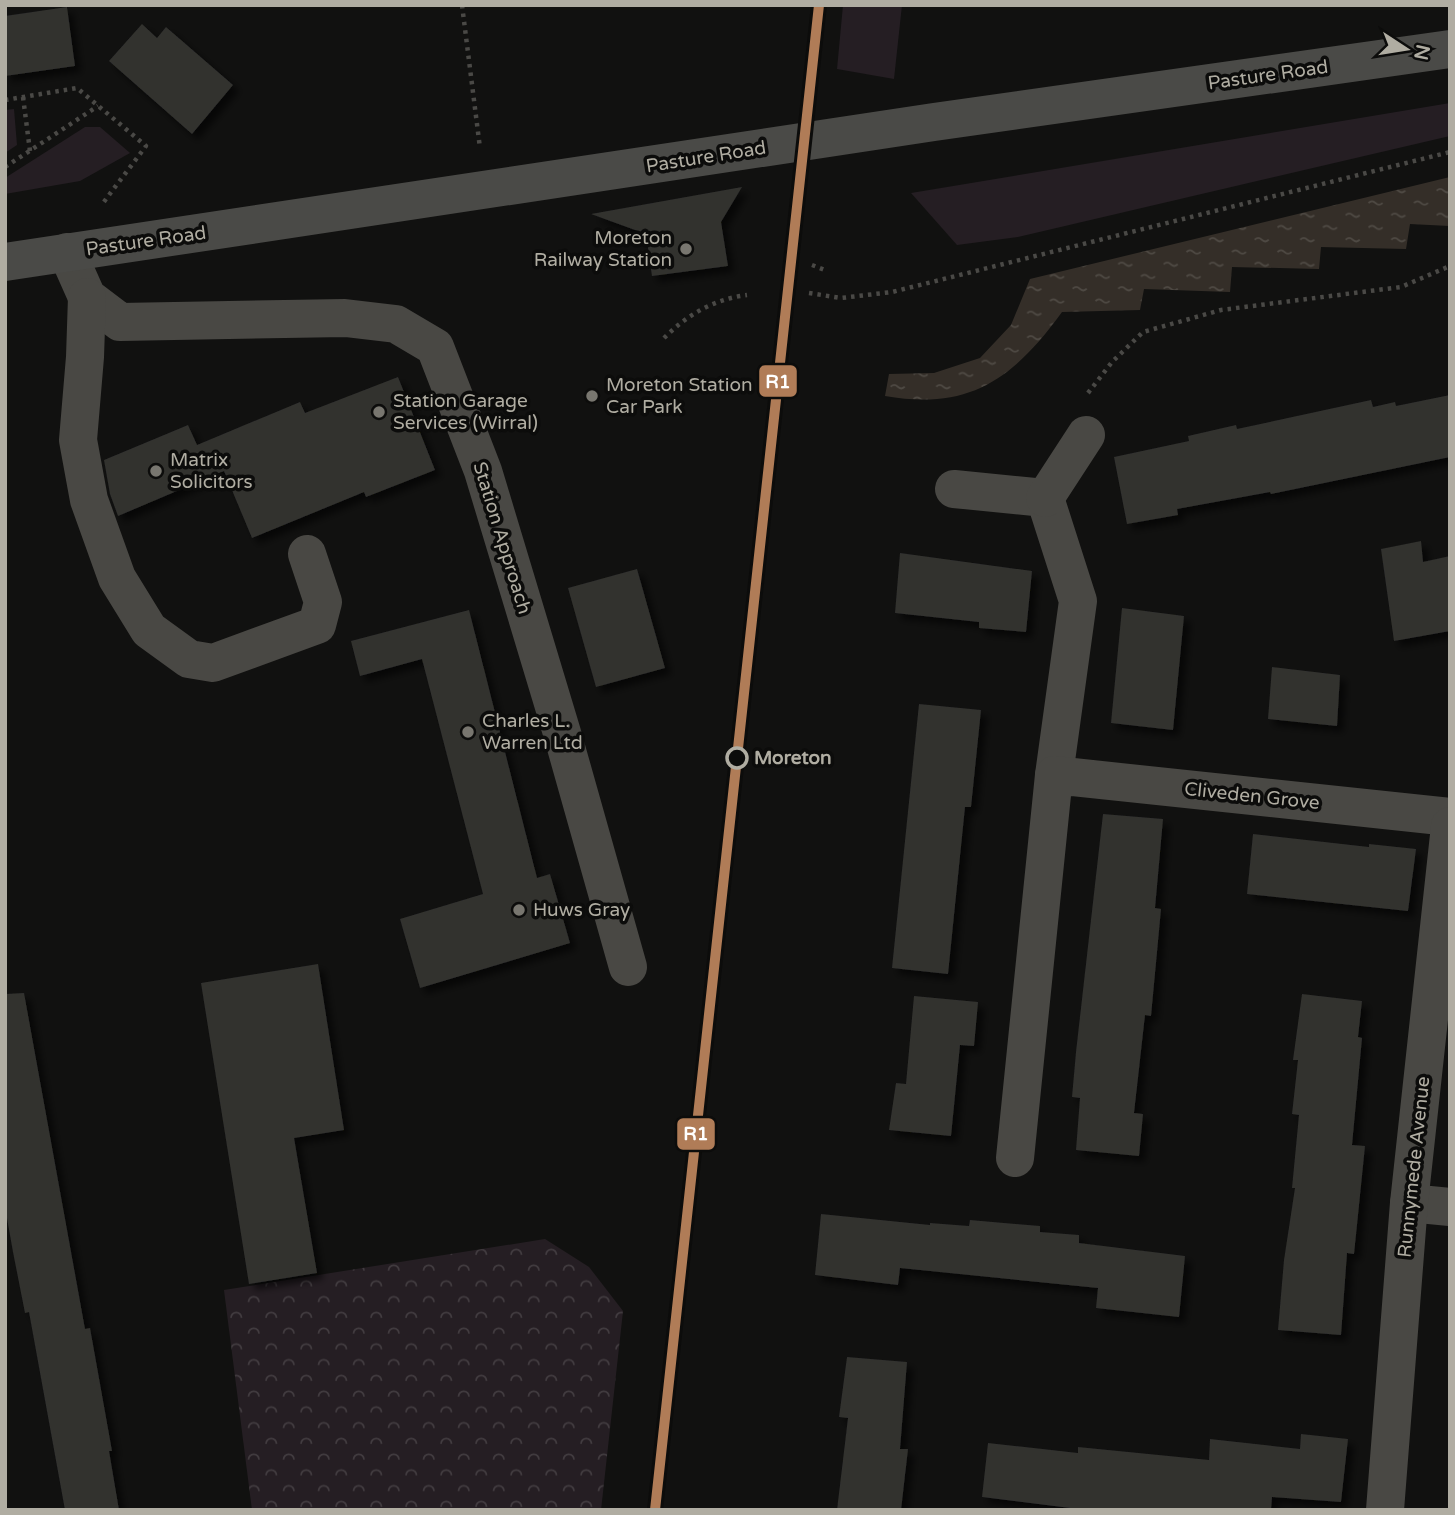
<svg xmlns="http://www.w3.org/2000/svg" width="1455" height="1515" viewBox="0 0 1455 1515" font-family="'Varela Round',sans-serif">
	<defs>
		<pattern id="forest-crowns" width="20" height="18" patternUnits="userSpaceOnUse" patternTransform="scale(1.75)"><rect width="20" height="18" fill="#251e23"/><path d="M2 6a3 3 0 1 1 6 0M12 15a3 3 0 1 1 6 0" fill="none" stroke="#423c40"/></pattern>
		<pattern id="water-ripples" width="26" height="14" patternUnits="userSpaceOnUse" patternTransform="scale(1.75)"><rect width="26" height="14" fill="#342e28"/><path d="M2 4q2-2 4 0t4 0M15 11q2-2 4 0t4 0" fill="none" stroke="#4f4a44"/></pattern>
		<filter id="shadow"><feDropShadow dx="6" dy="6" stdDeviation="3.5" flood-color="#0009"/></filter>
	</defs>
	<rect width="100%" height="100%" fill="#111110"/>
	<!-- grass -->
	<g fill="#251e23">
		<polygon points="843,5 902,5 894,79 837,69"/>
		<polygon points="1450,103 1450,136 1018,237 957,245 911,193"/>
		<polygon points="14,109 17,145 5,153 5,110"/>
		<polygon points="85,127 100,127 130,153 80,181 5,194 5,178"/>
	</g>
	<!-- forest -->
	<polygon fill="url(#forest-crowns)" points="545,1239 589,1267 623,1311 601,1510 252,1510 224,1290"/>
	<!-- water -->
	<path fill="url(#water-ripples)" d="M1450 177V226L1410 224 1406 249 1321 247 1319 269 1232 267 1230 292 1144 289 1140 310 1062 312C1014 378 970 411 885 396L889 374 934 373 980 358 1011 325 1030 279Z"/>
	<!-- building -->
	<g fill="#31312f" filter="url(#shadow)">
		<polygon points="67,7 75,66 5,76 5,16"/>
		<polygon points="142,24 157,38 166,27 233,85 192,134 109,61"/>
		<polygon points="742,187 721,222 728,266 652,276 646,234 591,214"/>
		<polygon points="398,377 435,470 366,497 364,492 252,538 224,471 118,516 110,494 104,460 188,425 197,445 300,402 305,413"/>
		<polygon points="1450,395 1450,457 1271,494 1270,492 1177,509 1178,515 1127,524 1114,457 1189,441 1188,436 1236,425 1237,429 1371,400 1373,407 1395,402 1396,406"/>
		<polygon points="1421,541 1423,562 1450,556 1450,631 1394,641 1381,549"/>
		<polygon points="900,553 1032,571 1026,632 979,628 979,622 895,613"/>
		<polygon points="637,569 665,668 596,687 568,588"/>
		<polygon points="1122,608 1184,616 1173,730 1111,723"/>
		<polygon points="469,610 537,878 550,874 570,943 420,988 400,919 483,894 422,659 360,676 351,641"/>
		<polygon points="1272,667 1340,675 1337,726 1268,719"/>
		<polygon points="919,704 981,710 971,807 965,807 948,974 892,968"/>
		<polygon points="1103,814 1163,819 1155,908 1161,909 1151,1016 1145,1015 1134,1113 1143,1114 1139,1156 1076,1150 1080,1098 1072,1097 1076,1052"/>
		<polygon points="1253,834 1369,847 1369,844 1416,849 1408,911 1247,894"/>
		<polygon points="318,964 344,1130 294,1138 317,1273 249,1284 201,983"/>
		<polygon points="24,993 85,1329 90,1328 112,1451 109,1451 119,1510 65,1510 29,1312 25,1313 13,1252 5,1207 5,994"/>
		<polygon points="1302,994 1362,1001 1358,1037 1362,1038 1352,1145 1365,1146 1354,1254 1347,1253 1341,1335 1278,1330 1284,1260 1295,1188 1292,1188 1299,1115 1292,1114 1298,1060 1293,1060"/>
		<polygon points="914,996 978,1002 974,1046 960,1045 951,1136 889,1130 896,1083 906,1084"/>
		<polygon points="821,1214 930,1225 930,1223 969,1226 970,1220 1040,1226 1040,1232 1079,1235 1079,1243 1185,1256 1179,1317 1096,1308 1098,1288 900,1268 898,1285 815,1275"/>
		<polygon points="847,1357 907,1362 900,1449 908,1449 901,1510 837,1510 848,1418 839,1417"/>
		<polygon points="1301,1434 1348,1439 1341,1502 1272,1497 1271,1510 1086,1510 982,1497 988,1443 1078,1453 1078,1447 1209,1460 1210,1439 1300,1449"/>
	</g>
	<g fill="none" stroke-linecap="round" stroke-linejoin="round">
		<!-- path -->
		<g stroke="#4a4946" stroke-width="4.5" stroke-dasharray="3.5 5" stroke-linecap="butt">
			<polyline points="462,5 480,148"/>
			<polyline points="23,97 30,151"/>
			<polyline points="5,100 77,88 146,146 103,203"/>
			<polyline points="5,167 98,106"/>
			<polyline points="812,265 825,270"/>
			<polyline points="809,293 841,298 892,292 1450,152"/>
			<path d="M664 338C687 315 714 299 747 295"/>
			<polyline points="1088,393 1112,362 1143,332 1221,310 1401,287 1450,266"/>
		</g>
		<!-- minor -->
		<g stroke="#494844" stroke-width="38">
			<polyline points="67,252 87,297 120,322 345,318 396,324 435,347 483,471 562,733 628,967"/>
			<polyline points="87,297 85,357 78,440 89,500 117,578 149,630 189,659 213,663 317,625 323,602 307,554"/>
			<polyline points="954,489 1045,498 1078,601 1054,775"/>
			<polyline points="1045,498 1086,435"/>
			<polyline points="1015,1158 1054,775 1450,817"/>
			<polyline points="1409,1203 1450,1207"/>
			<polyline points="1385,1510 1409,1203 1450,826"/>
		</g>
		<!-- major -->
		<polyline stroke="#4a4a47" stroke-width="38" points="5,262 934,122 1450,49"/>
		<defs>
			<polyline id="rail-1" points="655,1510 819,5"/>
		</defs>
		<!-- rail-1 casing -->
		<use href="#rail-1" stroke="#0c0c0b" stroke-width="16"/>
		<!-- rail-1 -->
		<use href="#rail-1" stroke="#b07c57" stroke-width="10"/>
	</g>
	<!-- markers -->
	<g fill="#78766f" stroke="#0c0c0b" stroke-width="2.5">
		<circle cx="686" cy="249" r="7"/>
		<circle cx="592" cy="396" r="7"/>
		<circle cx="379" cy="412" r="7"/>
		<circle cx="156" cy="471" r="7"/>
		<circle cx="468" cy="732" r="7"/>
		<circle cx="519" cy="910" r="7"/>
	</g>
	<circle fill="#0c0c0b" stroke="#b0ada2" stroke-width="3.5" cx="737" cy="758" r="10"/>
	<g text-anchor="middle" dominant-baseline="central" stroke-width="7" stroke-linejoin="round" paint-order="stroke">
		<!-- street labels -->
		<g font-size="19" fill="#b0ada2" stroke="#0c0c0b">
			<text transform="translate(1268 75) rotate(-8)">Pasture Road</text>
			<text transform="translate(706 157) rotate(-9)">Pasture Road</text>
			<text transform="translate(146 241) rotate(-8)">Pasture Road</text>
			<text transform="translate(502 538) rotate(73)">Station Approach</text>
			<text transform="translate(1252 796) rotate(6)">Cliveden Grove</text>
			<text transform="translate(1414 1167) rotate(-84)">Runnymede Avenue</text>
		</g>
		<!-- poi labels -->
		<g font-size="19" fill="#b0ada2" stroke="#0c0c0b" text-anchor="start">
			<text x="672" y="238" text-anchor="end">Moreton<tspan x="672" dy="22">Railway Station</tspan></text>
			<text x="606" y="385">Moreton Station<tspan x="606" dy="22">Car Park</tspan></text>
			<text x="393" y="401">Station Garage<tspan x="393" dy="22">Services (Wirral)</tspan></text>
			<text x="170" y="460">Matrix<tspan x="170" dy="22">Solicitors</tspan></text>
			<text x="482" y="721">Charles L.<tspan x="482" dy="22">Warren Ltd</tspan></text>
			<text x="533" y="910">Huws Gray</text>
		</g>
		<!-- stop labels -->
		<g font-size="19" font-weight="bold" fill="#b0ada2" stroke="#0c0c0b" text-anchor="start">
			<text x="754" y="758">Moreton</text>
		</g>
	</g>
	<g stroke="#0c0c0b" stroke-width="2.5">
		<rect x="758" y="364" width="40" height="34" rx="7" fill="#b07c57"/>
		<rect x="676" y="1117" width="40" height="34" rx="7" fill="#b07c57"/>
	</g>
	<g font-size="19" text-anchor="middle" font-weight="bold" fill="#fff">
		<text x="778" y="388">R1</text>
		<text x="696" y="1140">R1</text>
	</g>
	<!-- border -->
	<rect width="1455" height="1515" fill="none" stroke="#b0ada2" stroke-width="14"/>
	<!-- north arrow -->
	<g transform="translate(1406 49) rotate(102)" stroke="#0c0c0b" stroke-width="5" paint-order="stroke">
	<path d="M0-5L12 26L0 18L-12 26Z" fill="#b0ada2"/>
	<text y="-10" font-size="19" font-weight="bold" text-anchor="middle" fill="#b0ada2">N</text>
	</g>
</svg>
